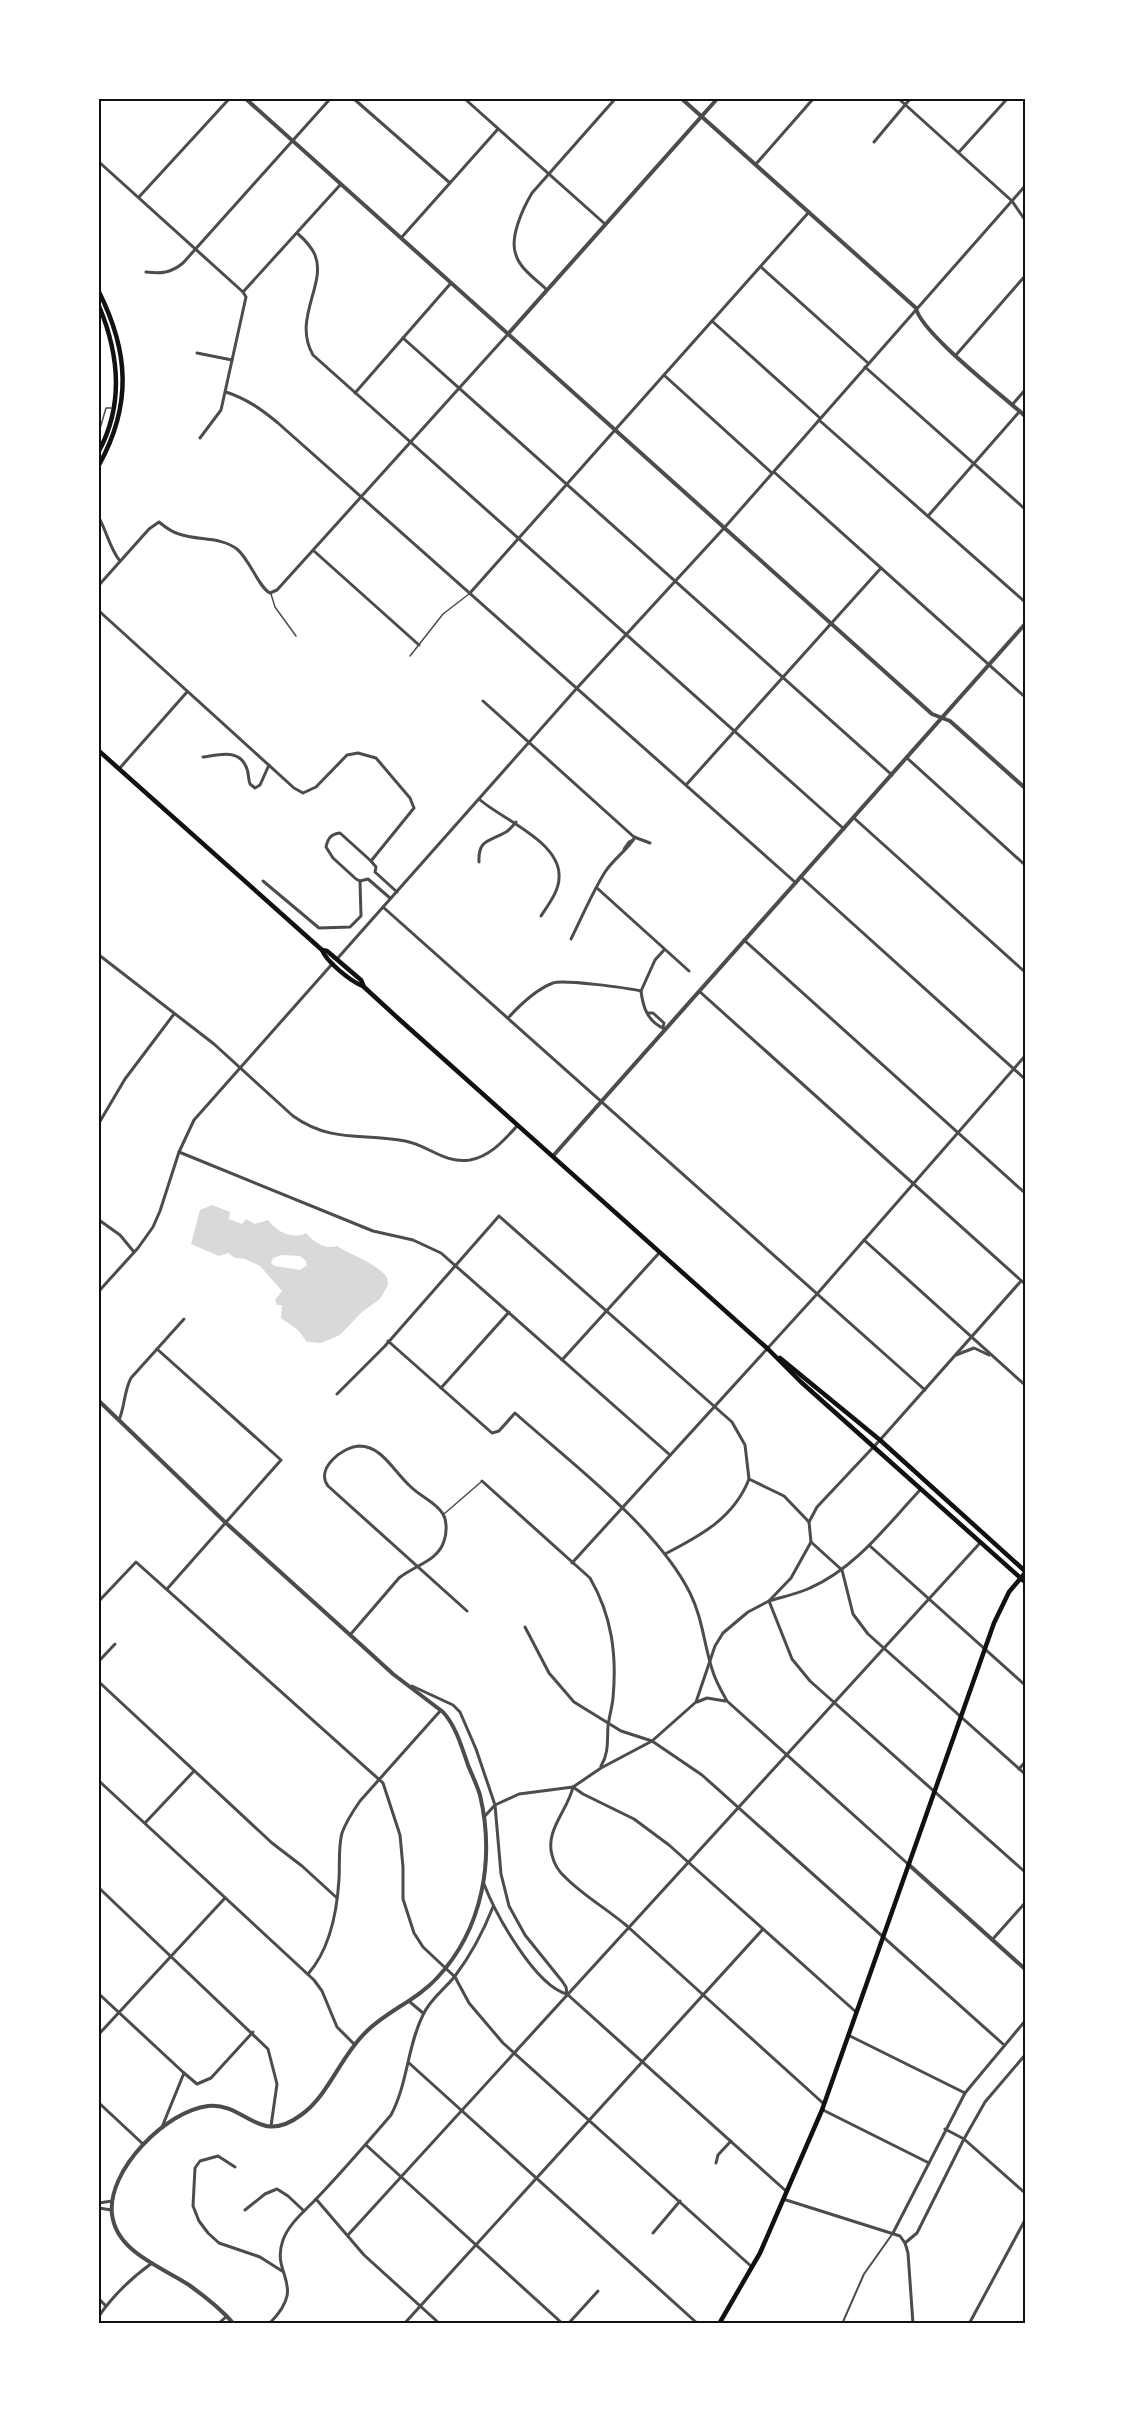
<svg xmlns="http://www.w3.org/2000/svg" width="1124" height="2423" viewBox="0 0 1124 2423" font-family="'Public Sans',sans-serif">
	<rect width="100%" height="100%" fill="#fff"/>
	<!-- water -->
	<path fill="#d9d9d9" fill-rule="evenodd" d="M212 1205 230 1212 229 1219 242 1224 246 1219 255 1224 268 1220C277 1232 293 1240 306 1233 313 1242 326 1250 337 1246 355 1258 372 1260 387 1277L388 1285 380 1299 362 1312 340 1335 321 1343 307 1342 298 1330 281 1318 282 1305H277L275 1300 282 1291 260 1266 245 1259 235 1258 228 1253 219 1256 191 1244 200 1210ZM282 1255 300 1256 306 1261 307 1265 300 1270 275 1266 271 1263 273 1258Z"/>
	<g fill="none" stroke-linecap="round" stroke-linejoin="round">
		<!-- service -->
		<g stroke="#4c4c4c" stroke-width="1.5">
			<polyline points="99,432 106,408 111,408"/>
			<polyline points="271,594 275,607 296,636"/>
			<polyline points="410,656 443,614 469,594"/>
			<polyline points="444,1514 481,1482"/>
		</g>
		<!-- pedestrian -->
		<polyline stroke="#4c4c4c" stroke-width="2" points="842,2324 864,2274 893,2233"/>
		<!-- minor -->
		<g stroke="#4c4c4c" stroke-width="3">
			<polyline points="134,99 135,99"/>
			<polyline points="354,99 450,183"/>
			<polyline points="465,99 605,224"/>
			<polyline points="899,99 1012,201 1025,220"/>
			<polyline points="874,142 910,99"/>
			<polyline points="959,152 1007,99"/>
			<polyline points="99,162 243,292"/>
			<polyline points="756,164 813,99"/>
			<polyline points="139,197 229,99"/>
			<path d="M297 233C304 239 311 246 315 255 327 284 292 319 313 355L844 829"/>
			<polyline points="401,238 498,129"/>
			<polyline points="761,267 868,363"/>
			<path d="M146 272C161 274 171 273 183 263L330 99"/>
			<path d="M547 290C537 280 520 269 516 255 509 238 523 208 532 193L615 99"/>
			<polyline points="712,321 820,418"/>
			<polyline points="403,338 892,775"/>
			<polyline points="197,353 232,360"/>
			<polyline points="956,355 1025,276"/>
			<polyline points="865,367 1025,509"/>
			<polyline points="665,376 772,473"/>
			<path d="M226 392C247 399 261 409 278 423L796 883"/>
			<polyline points="355,393 451,283"/>
			<polyline points="1012,405 1025,390"/>
			<polyline points="819,420 1025,602"/>
			<polyline points="200,438 221,410 246,297 243,292 341,184"/>
			<polyline points="774,472 1025,697"/>
			<polyline points="928,516 1020,411"/>
			<path d="M99 518C107 532 110 549 120 561"/>
			<polyline points="314,551 419,645"/>
			<path d="M99 585 149 529 159 522C165 527 171 532 179 534 198 541 219 536 237 549 250 560 259 588 270 593L277 590 508 334"/>
			<polyline points="470,593 809,212"/>
			<polyline points="99,611 294,788 303,793 316,787 347,755 358,753 376,758 410,798 414,808 371,861"/>
			<polyline points="483,701 634,837 650,843"/>
			<path d="M203 757C219 755 240 748 247 769 249 774 248 779 250 784L255 788 260 785 269 765"/>
			<polyline points="907,758 1025,865"/>
			<polyline points="119,769 187,692"/>
			<polyline points="686,785 881,568"/>
			<path d="M479 799C501 819 562 842 559 878 559 891 548 905 541 916"/>
			<polyline points="854,818 1025,972"/>
			<polyline points="624,849 629,842 633,840"/>
			<path d="M479 862C478 839 489 842 506 832 510 830 513 825 516 822"/>
			<polyline points="801,877 1025,1079"/>
			<polyline points="263,881 319,928 350,927 361,916 360,881"/>
			<polyline points="597,888 689,971"/>
			<path d="M390 898 368 879 360 881 356 879 333 858 326 847C328 838 331 834 340 833L371 861 376 867 375 872 397 892"/>
			<polyline points="383,907 925,1390"/>
			<path d="M571 939C582 917 592 893 605 872 615 857 628 850 635 837"/>
			<polyline points="744,940 1025,1193"/>
			<path d="M664 950 655 960 641 991C643 1008 648 1022 665 1029"/>
			<path d="M99 955 214 1044 293 1116C331 1143 362 1133 405 1141 428 1145 444 1164 470 1160 491 1156 504 1140 518 1125"/>
			<polyline points="337,959 577,688 725,527 1025,186"/>
			<polyline points="699,991 1025,1284"/>
			<polyline points="648,1013 653,1013 664,1023 663,1027"/>
			<path d="M509 1017C520 1005 537 989 553 983 562 979 627 988 641 991"/>
			<polyline points="99,1123 125,1079 174,1014"/>
			<polyline points="179,1152 373,1231 413,1240 441,1253 670,1455"/>
			<polyline points="99,1220 120,1235 134,1252"/>
			<polyline points="864,1240 1025,1385"/>
			<polyline points="99,1291 138,1248 153,1227 160,1211 179,1152 194,1120 333,963"/>
			<path d="M388 1341 492 1433 499 1431 515 1413C571 1463 657 1527 690 1593 703 1619 704 1646 713 1672 716 1682 722 1692 727 1701L908 1864"/>
			<polyline points="157,1349 281,1460 167,1589"/>
			<polyline points="956,1355 974,1348 989,1355"/>
			<polyline points="562,1360 660,1252"/>
			<polyline points="441,1388 509,1312"/>
			<polyline points="337,1394 385,1346 499,1216 732,1422 745,1445 749,1479 784,1496 809,1522"/>
			<path d="M119 1420C125 1406 124 1391 131 1378L184 1319"/>
			<path d="M482 1481 590 1578C612 1616 617 1655 613 1698 612 1708 609 1717 608 1726 607 1741 609 1753 601 1766"/>
			<path d="M921 1489C887 1525 856 1568 810 1588 797 1594 782 1597 769 1601L792 1659 810 1681 1025 1872"/>
			<polyline points="811,1542 842,1570 853,1614 868,1634 1025,1774"/>
			<polyline points="870,1546 1025,1685"/>
			<path d="M665 1554C700 1536 734 1518 749 1479"/>
			<polyline points="572,1563 817,1294 1025,1056"/>
			<polyline points="99,1601 136,1562 383,1783 400,1835 403,1867 403,1899 414,1933 423,1947 455,1977 469,2003 503,2043 752,2267"/>
			<polyline points="525,1627 549,1673 574,1702 621,1731 652,1741 702,1775 1003,2044"/>
			<path d="M350 1635 399 1578C415 1565 438 1561 444 1541 447 1533 447 1521 443 1514 436 1502 421 1497 411 1487 400 1477 391 1463 380 1454 374 1449 366 1446 359 1446 342 1447 315 1469 328 1486L467 1611"/>
			<polyline points="99,1661 115,1644"/>
			<polyline points="99,1682 272,1843 302,1866 337,1898"/>
			<polyline points="412,1686 453,1705 460,1712 476,1749 495,1805 501,1874 509,1906 525,1935 562,1981 566,1987 567,1994"/>
			<polyline points="697,1702 707,1698 725,1701"/>
			<polyline points="1019,1769 1025,1762"/>
			<polyline points="99,1781 314,1980 322,1991 337,2027 354,2044"/>
			<path d="M573 1787C568 1810 545 1830 552 1855 554 1864 559 1872 566 1878 584 1896 607 1909 627 1926 693 1985 758 2045 824 2104"/>
			<polyline points="573,1787 583,1794 634,1819 669,1845 856,2012"/>
			<polyline points="484,1817 495,1805 519,1794 573,1787 601,1768 652,1741 696,1702 715,1646 723,1633 748,1612 769,1601 791,1578 811,1542 809,1522 817,1507 880,1440 1021,1281"/>
			<polyline points="145,1823 194,1771"/>
			<path d="M484 1884C495 1913 535 1986 567 1994L786 2191"/>
			<polyline points="99,1888 268,2049 277,2084 271,2126"/>
			<polyline points="992,1940 1025,1903"/>
			<path d="M308 1974C330 1949 337 1913 339 1879 340 1864 338 1848 342 1833 346 1822 353 1811 360 1801L441 1710"/>
			<polyline points="99,1994 184,2073"/>
			<polyline points="410,2002 423,2013"/>
			<polyline points="99,2034 225,1898"/>
			<polyline points="848,2035 965,2093"/>
			<polyline points="409,2063 698,2324"/>
			<polyline points="99,2103 143,2144"/>
			<polyline points="823,2110 929,2163"/>
			<polyline points="162,2127 184,2073 197,2084 211,2078 253,2032"/>
			<polyline points="945,2129 964,2139 1025,2193"/>
			<polyline points="366,2145 563,2324"/>
			<polyline points="716,2163 718,2155 731,2141"/>
			<polyline points="235,2167 218,2156 200,2161 195,2168 193,2206 199,2221 208,2233 219,2243 260,2257 282,2271"/>
			<polyline points="316,2199 364,2255 440,2324"/>
			<polyline points="783,2199 900,2236 905,2243 908,2253 913,2324"/>
			<polyline points="99,2203 112,2201"/>
			<polyline points="99,2208 111,2210"/>
			<polyline points="245,2210 265,2194 277,2189 288,2196 304,2211"/>
			<polyline points="653,2233 680,2201"/>
			<polyline points="893,2233 965,2093 1025,2021"/>
			<polyline points="348,2235 980,1543"/>
			<polyline points="905,2243 917,2233 964,2139 985,2102 1025,2055"/>
			<polyline points="99,2299 106,2306"/>
			<path d="M99 2316C114 2294 130 2279 152 2263"/>
			<polyline points="218,2324 227,2316"/>
			<path d="M269 2324C309 2284 270 2276 283 2240 289 2223 306 2210 318 2197 343 2171 367 2143 391 2115 408 2083 407 2047 423 2015 430 1999 445 1989 455 1976 471 1955 483 1932 493 1907"/>
			<polyline points="404,2324 763,1929"/>
			<polyline points="568,2324 598,2291"/>
			<polyline points="969,2324 1025,2220"/>
		</g>
		<!-- tertiary -->
		<g stroke="#4c4c4c" stroke-width="4">
			<polyline points="246,99 932,714 950,721 1025,788"/>
			<path d="M682 99 916 308C920 332 1003 396 1025 416"/>
			<polyline points="508,334 717,99"/>
			<polyline points="553,1156 1025,624"/>
			<path d="M99 1401 226 1523 369 1652 393 1674 443 1712C456 1726 462 1748 468 1765 472 1775 477 1785 480 1795 495 1859 483 1929 437 1978 416 2001 386 2011 365 2033 340 2057 329 2095 301 2115 258 2147 246 2102 208 2106 166 2111 107 2170 112 2214 116 2252 162 2267 189 2285 206 2297 221 2309 234 2324"/>
			<polyline points="908,1864 1025,1969"/>
		</g>
		<!-- secondary -->
		<g stroke="#111" stroke-width="4.5">
			<path d="M99 292C129 352 132 405 99 465"/>
			<path d="M99 306C119 354 124 404 99 451"/>
			<path d="M99 751 322 950C326 961 351 982 363 986"/>
			<polyline points="322,950 327,951 361,980 364,987 400,1020 768,1349 801,1382 1025,1582"/>
			<polyline points="780,1358 880,1440 1025,1571"/>
			<polyline points="719,2324 760,2253 822,2110 994,1623 1009,1592 1025,1573"/>
		</g>
	</g>
	<!-- border -->
	<rect width="1124" height="2423" fill="none" stroke="#ffffff" stroke-width="201"/>
	<rect x="100" y="100" width="924" height="2222" fill="none" stroke="#111" stroke-width="2"/>
</svg>
